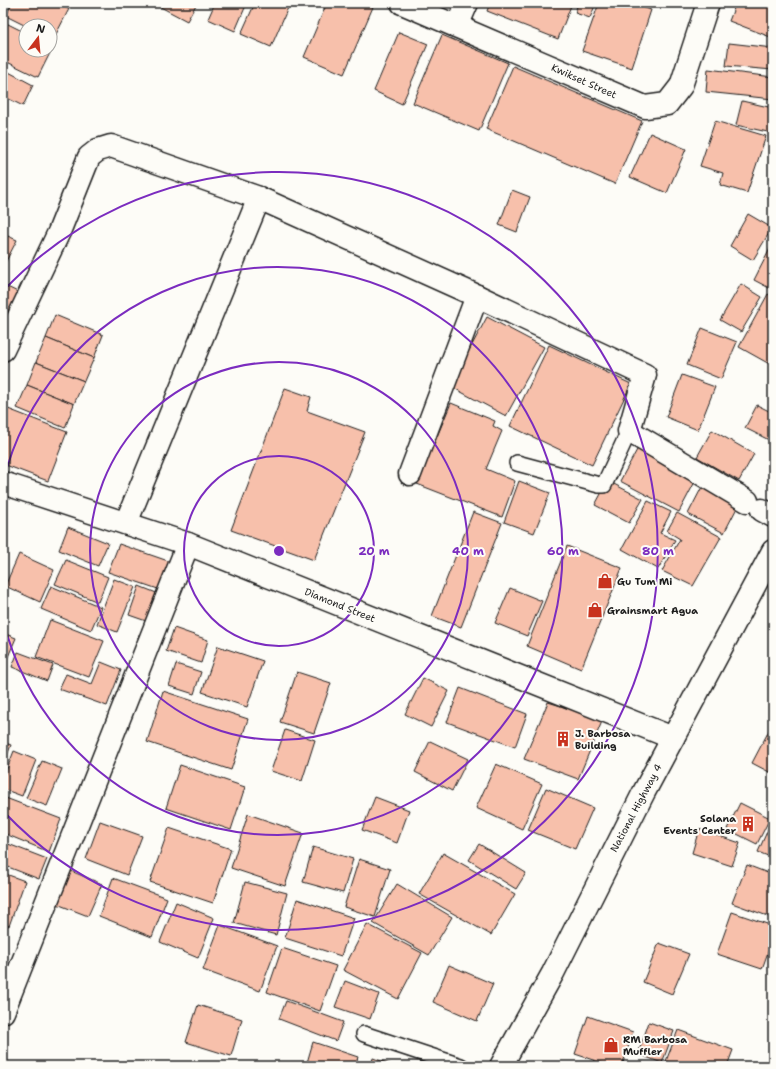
<svg xmlns="http://www.w3.org/2000/svg" width="776" height="1069" viewBox="0 0 776 1069" font-family="'Shantell Sans',sans-serif">
	<rect width="100%" height="100%" fill="#fdfcf7"/>
	<filter id="ink" filterUnits="userSpaceOnUse"><feTurbulence type="fractalNoise" baseFrequency=".025" numOctaves="2"/><feDisplacementMap in="SourceGraphic" scale="8" xChannelSelector="R" yChannelSelector="G"/><feConvolveMatrix kernelMatrix="1 2 1 2 8 2 1 2 1" color-interpolation-filters="sRGB"/></filter>
	<g filter="url(#ink)">
		<!-- building -->
		<g fill="#f7c0ab" stroke="#1c1c1c">
			<polygon points="12,3 56,3 69,9 53,40 50,39 50,26 26,26 6,16"/>
			<polygon points="153,3 197,3 187,21"/>
			<polygon points="215,3 247,3 235,31 208,19"/>
			<polygon points="255,3 290,3 271,47 241,34"/>
			<polygon points="327,3 364,3 373,7 344,74 304,57"/>
			<polygon points="490,3 572,3 558,39 487,11"/>
			<polygon points="578,3 596,3 590,18 575,13"/>
			<polygon points="599,3 631,3 651,10 632,68 582,51"/>
			<polygon points="736,3 773,3 773,38 729,21"/>
			<polygon points="6,23 26,33 26,50 50,50 50,45 53,47 38,77 3,60 3,30"/>
			<polygon points="399,32 428,44 402,104 374,91"/>
			<polygon points="442,35 508,63 479,131 413,103"/>
			<polygon points="729,43 773,48 773,70 726,66"/>
			<polygon points="513,66 642,121 615,184 486,129"/>
			<polygon points="3,69 33,85 23,106 3,96"/>
			<polygon points="708,69 773,77 773,99 706,92"/>
			<polygon points="742,101 773,108 772,133 736,125"/>
			<polygon points="715,121 766,136 747,193 720,185 723,173 700,166"/>
			<polygon points="650,133 686,149 667,193 630,177"/>
			<polygon points="512,190 530,197 517,232 499,225"/>
			<polygon points="748,214 772,228 753,260 730,246"/>
			<polygon points="3,234 17,240 3,267"/>
			<polygon points="773,243 773,290 754,280"/>
			<polygon points="741,284 762,297 741,332 720,320"/>
			<polygon points="3,285 22,294 3,333"/>
			<polygon points="768,294 773,297 773,366 739,347"/>
			<polygon points="55,315 103,335 94,358 46,338"/>
			<polygon points="487,317 544,347 506,416 450,386"/>
			<polygon points="702,328 737,342 721,379 687,365"/>
			<polygon points="46,338 94,358 84,381 36,362"/>
			<polygon points="549,345 631,384 592,465 510,426"/>
			<polygon points="36,362 84,381 74,404 27,385"/>
			<polygon points="682,375 715,387 698,430 666,417"/>
			<polygon points="27,385 74,404 65,428 17,408"/>
			<polygon points="285,388 311,397 307,411 365,432 314,560 231,530"/>
			<polygon points="451,403 495,421 493,426 502,431 486,469 515,481 502,517 417,484"/>
			<polygon points="757,405 773,413 773,437 771,441 745,428"/>
			<polygon points="3,407 67,432 48,481 3,464"/>
			<polygon points="712,430 754,454 739,481 697,457"/>
			<polygon points="638,448 697,478 679,512 620,481"/>
			<polygon points="519,481 550,493 534,533 504,522"/>
			<polygon points="608,481 643,499 629,523 595,505"/>
			<polygon points="704,483 740,502 724,533 688,514"/>
			<polygon points="648,501 671,512 660,533 675,540 658,569 622,549"/>
			<polygon points="473,512 502,523 461,627 432,616"/>
			<polygon points="677,513 721,537 693,586 662,571 680,539 667,531"/>
			<polygon points="68,527 108,543 98,566 59,550"/>
			<polygon points="119,544 171,562 161,590 108,572"/>
			<polygon points="567,546 622,568 581,669 527,646"/>
			<polygon points="19,554 54,570 40,602 5,586"/>
			<polygon points="66,560 108,577 98,602 55,584"/>
			<polygon points="114,579 135,587 117,632 97,624"/>
			<polygon points="51,586 101,607 91,630 41,609"/>
			<polygon points="139,586 159,594 149,622 129,615"/>
			<polygon points="510,588 542,601 527,636 495,623"/>
			<polygon points="50,620 104,641 89,677 36,657"/>
			<polygon points="174,628 208,640 201,663 166,651"/>
			<polygon points="3,633 16,638 4,666 3,665"/>
			<polygon points="218,646 263,661 247,707 202,692"/>
			<polygon points="18,652 53,665 47,681 12,667"/>
			<polygon points="101,662 121,670 107,706 59,689 66,674 92,684"/>
			<polygon points="176,664 201,672 194,694 169,686"/>
			<polygon points="297,672 331,683 314,733 280,722"/>
			<polygon points="423,678 449,691 431,727 405,714"/>
			<polygon points="460,688 527,714 515,747 447,722"/>
			<polygon points="163,691 248,719 231,770 147,742"/>
			<polygon points="548,702 603,719 578,779 524,759"/>
			<polygon points="773,723 773,774 752,763"/>
			<polygon points="285,730 315,740 302,781 271,771"/>
			<polygon points="430,741 468,759 452,791 415,772"/>
			<polygon points="3,742 11,745 3,766"/>
			<polygon points="14,751 36,760 22,796 3,789 3,779"/>
			<polygon points="42,761 62,769 47,806 26,798"/>
			<polygon points="496,764 542,784 522,829 476,808"/>
			<polygon points="180,765 245,787 231,830 166,808"/>
			<polygon points="546,788 593,808 575,849 528,830"/>
			<polygon points="3,797 61,819 49,852 3,833"/>
			<polygon points="375,797 409,810 397,843 362,830"/>
			<polygon points="740,803 770,818 757,844 727,829"/>
			<polygon points="248,814 303,833 285,886 231,868"/>
			<polygon points="773,818 773,858 758,852"/>
			<polygon points="100,821 142,836 127,875 86,859"/>
			<polygon points="169,828 231,849 213,903 150,882"/>
			<polygon points="699,829 740,843 732,866 692,853"/>
			<polygon points="3,842 47,859 39,879 3,865"/>
			<polygon points="479,844 526,873 516,889 469,860"/>
			<polygon points="313,847 353,859 343,893 303,882"/>
			<polygon points="443,853 515,894 491,935 419,894"/>
			<polygon points="359,859 390,869 375,917 344,907"/>
			<polygon points="747,865 773,875 773,918 732,903"/>
			<polygon points="71,871 102,884 88,916 57,904"/>
			<polygon points="3,873 25,881 9,926 3,924"/>
			<polygon points="113,878 167,898 152,937 99,916"/>
			<polygon points="245,882 287,893 276,935 234,923"/>
			<polygon points="397,884 452,917 429,955 373,923"/>
			<polygon points="297,899 354,918 341,956 285,938"/>
			<polygon points="176,902 214,918 198,958 160,942"/>
			<polygon points="732,912 773,926 773,938 762,969 717,954"/>
			<polygon points="367,924 422,953 398,999 343,970"/>
			<polygon points="220,925 277,946 260,991 203,970"/>
			<polygon points="659,943 689,954 672,994 643,982"/>
			<polygon points="282,948 336,966 320,1011 267,992"/>
			<polygon points="449,965 493,984 477,1021 433,1002"/>
			<polygon points="345,981 379,994 370,1019 335,1007"/>
			<polygon points="286,1001 343,1022 336,1041 279,1019"/>
			<polygon points="198,1005 242,1019 231,1056 186,1042"/>
			<polygon points="588,1016 633,1032 622,1066 611,1066 575,1054"/>
			<polygon points="649,1022 674,1031 662,1063 638,1054"/>
			<polygon points="678,1030 733,1050 727,1066 679,1066 666,1061"/>
			<polygon points="313,1042 358,1057 355,1066 306,1066"/>
			<polygon points="373,1058 395,1066 371,1066"/>
		</g>
		<g fill="none" stroke-linecap="round" stroke-linejoin="round">
			<defs>
				<g id="lane">
					<polyline points="517,463 599,485 604,485 629,431"/>
					<polyline points="364,1034 461,1066"/>
				</g>
				<g id="street">
					<polyline points="402,3 645,107 667,104 681,86 708,3"/>
					<polyline points="457,26 467,3"/>
					<polyline points="3,350 59,232 89,157 98,150 111,146 259,198 477,296 645,375 629,431 747,501"/>
					<polyline points="410,474 477,296"/>
					<polyline points="3,483 188,544 673,738"/>
					<polyline points="762,510 773,516"/>
					<polyline points="126,523 259,198"/>
					<polyline points="3,1012 188,544"/>
				</g>
				<polyline id="primary" points="501,1066 553,973 644,792 773,551"/>
			</defs>
			<!-- lane casing -->
			<use href="#lane" stroke="#1c1c1c" stroke-width="18"/>
			<!-- street casing -->
			<use href="#street" stroke="#1c1c1c" stroke-width="25"/>
			<!-- primary casing -->
			<use href="#primary" stroke="#1c1c1c" stroke-width="25"/>
			<!-- lane -->
			<use href="#lane" stroke="#fdfcf7" stroke-width="15"/>
			<!-- street -->
			<use href="#street" stroke="#fdfcf7" stroke-width="22"/>
			<!-- primary -->
			<use href="#primary" stroke="#fdfcf7" stroke-width="22"/>
		</g>
	</g>
	<!-- distance rings -->
	<g fill="none" stroke="#7b2cbf" stroke-width="2">
		<circle cx="279" cy="551" r="95"/>
		<circle cx="279" cy="551" r="189"/>
		<path d="M3 482A284 284 0 1 1 3 620"/>
		<path d="M4 290A379 379 0 1 1 4 812"/>
	</g>
	<!-- icons -->
	<defs>
		<symbol id="shop-bare" viewBox="-9 -9 18 18"><path d="M-5-2.5h2.3a2.7 3.5 0 0 1 5.4 0H5L5.5 6h-11ZM-1.5-2.5h3a1.5 2.3 0 0 0-3 0Z" fill="#c8321e" stroke="#fdfcf7" stroke-width="2.5" paint-order="stroke"/></symbol>
		<symbol id="building-bare" viewBox="-9 -9 18 18"><path d="M-4-6H4V6H1V3H-1V6H-4ZM-2.5-4.3h1.7v1.8h-1.7ZM.8-4.3h1.7v1.8H.8ZM-2.5-1h1.7V.8h-1.7ZM.8-1h1.7V.8H.8Z" fill="#c8321e" stroke="#fdfcf7" stroke-width="2.5" paint-order="stroke"/></symbol>
	</defs>
	<g fill-rule="evenodd">
		<use href="#shop-bare" x="594" y="570" width="22" height="22"/>
		<use href="#shop-bare" x="584" y="599" width="22" height="22"/>
		<use href="#building-bare" x="552" y="728" width="22" height="22"/>
		<use href="#building-bare" x="737" y="813" width="22" height="22"/>
		<use href="#shop-bare" x="600" y="1034" width="22" height="22"/>
	</g>
	<g text-anchor="middle" dominant-baseline="central" stroke-width="4" stroke-linejoin="round" paint-order="stroke">
		<!-- street labels -->
		<g font-size="10" fill="#1c1c1c" stroke="#fdfcf7">
			<text transform="translate(584 81) rotate(24)">Kwikset Street</text>
			<text transform="translate(340 605) rotate(22)">Diamond Street</text>
			<text transform="translate(636 808) rotate(-62)">National Highway 4</text>
		</g>
		<!-- poi labels -->
		<g font-size="10" font-weight="bold" fill="#1c1c1c" stroke="#fdfcf7" text-anchor="start">
			<text x="617" y="581">Gu Tum Mi</text>
			<text x="607" y="610">Grainsmart Agua</text>
			<text x="575" y="733">J. Barbosa<tspan x="575" dy="12">Building</tspan></text>
			<text x="736" y="818" text-anchor="end">Solana<tspan x="736" dy="12">Events Center</tspan></text>
			<text x="623" y="1039">RM Barbosa<tspan x="623" dy="12">Muffler</tspan></text>
		</g>
	</g>
	<circle cx="279" cy="551" r="6" fill="#7b2cbf" stroke="#fdfcf7" stroke-width="2"/>
	<g font-size="12" text-anchor="middle" font-weight="bold" fill="#7b2cbf" stroke="#fdfcf7" stroke-width="4" stroke-linejoin="round" paint-order="stroke">
		<text x="374" y="555">20 m</text>
		<text x="468" y="555">40 m</text>
		<text x="563" y="555">60 m</text>
		<text x="658" y="555">80 m</text>
	</g>
	<!-- margin -->
	<rect width="776" height="1069" fill="none" stroke="#fdfcf7" stroke-width="16"/>
	<rect x="8" y="8" width="760" height="1053" fill="none" stroke="#1c1c1c" stroke-width="1.5" filter="url(#ink)"/>
	<!-- north arrow -->
	<g transform="translate(38 38) rotate(16)"><circle r="19" fill="#fdfcf7" stroke="#a3a29f"/>
	<path d="M0-3L7 15L0 10L-7 15Z" fill="#c8321e"/>
	<text y="-6" font-size="11" font-weight="bold" text-anchor="middle" fill="#1c1c1c">N</text>
	</g>
</svg>
